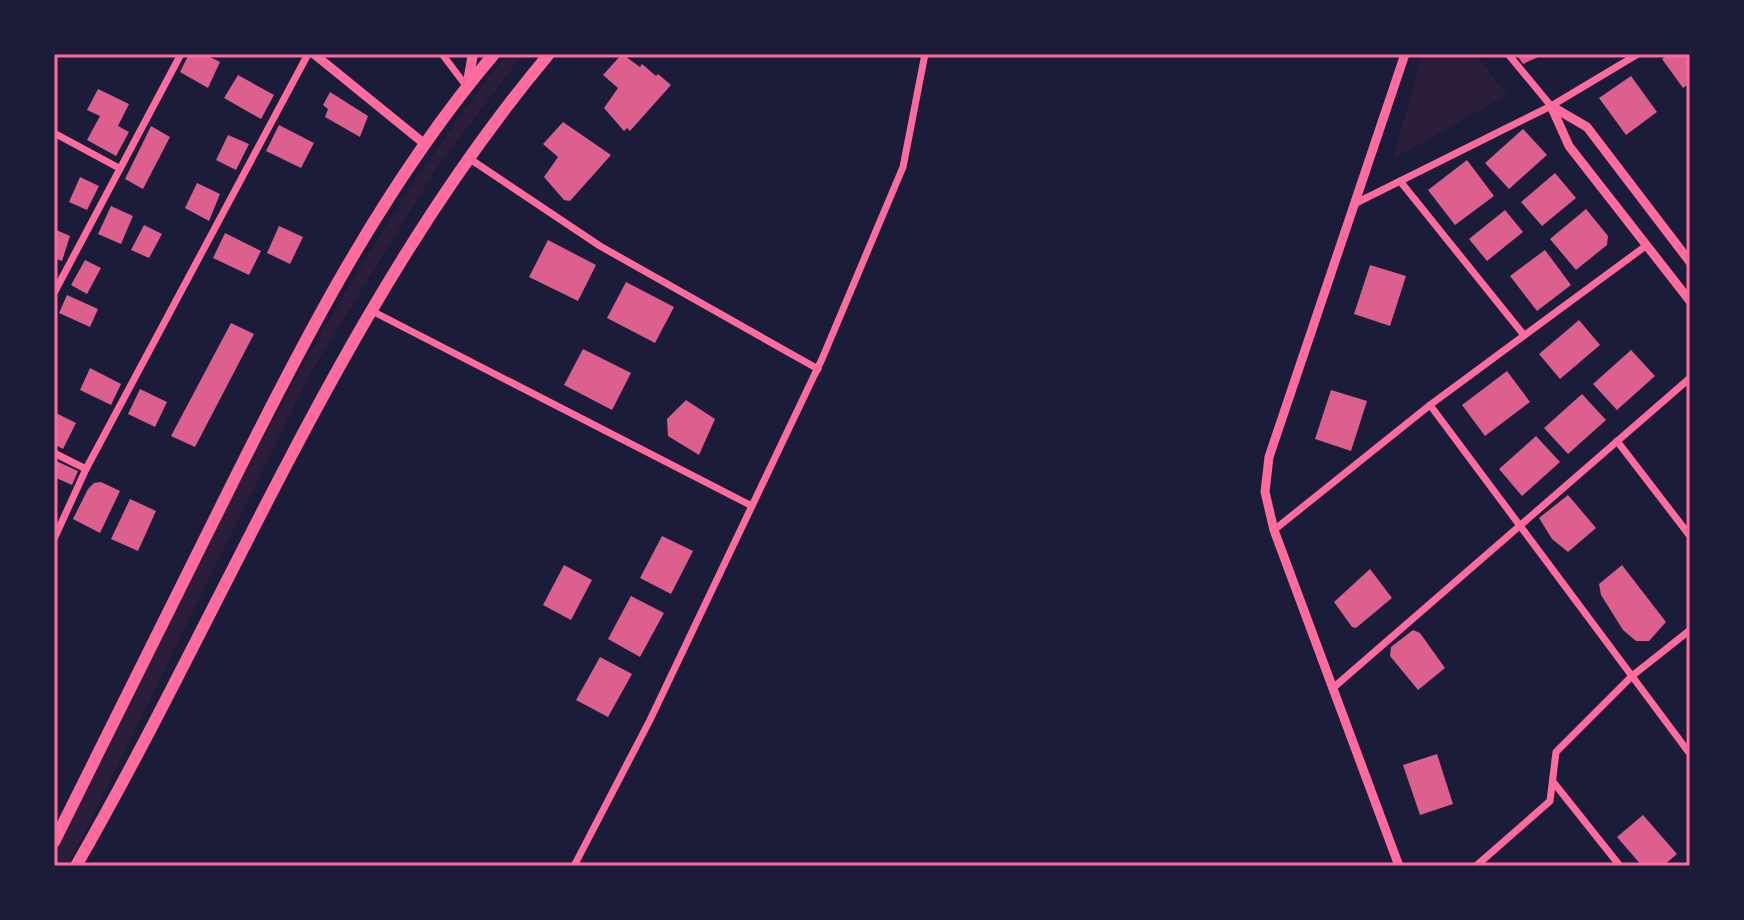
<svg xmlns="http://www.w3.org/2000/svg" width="1744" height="920" viewBox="0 0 1744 920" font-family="Raleway,sans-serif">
	<rect width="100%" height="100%" fill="#1b1b3a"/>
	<!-- green -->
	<g fill="#2a1e3b">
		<path d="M507 54H523L438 166 310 374 68 866H54V850C194 580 318 294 507 54Z"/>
		<polygon points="1422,54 1475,54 1507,95 1393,159"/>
	</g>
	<!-- building -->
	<g fill="#dd5f8e">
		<polygon points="189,54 204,54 220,62 208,88 180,72"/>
		<polygon points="622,54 640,67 642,64 656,76 658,74 671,85 630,131 627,128 624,131 604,108 618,88 603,75"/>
		<polygon points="1516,54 1545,54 1523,64"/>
		<polygon points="1669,54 1690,54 1690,83 1683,88 1662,59"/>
		<polygon points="238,75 274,95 261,119 224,98"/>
		<polygon points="1631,76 1657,112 1626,135 1599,98"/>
		<polygon points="98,89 129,104 118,126 129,132 116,156 87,140 100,116 87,110"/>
		<polygon points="330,92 368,116 360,137 325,117 328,109 323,105"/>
		<polygon points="563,122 611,155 570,201 564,200 544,177 558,157 543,144"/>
		<polygon points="279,125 314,143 301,168 266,151"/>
		<polygon points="151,126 170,137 143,189 125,179"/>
		<polygon points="1523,129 1547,155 1509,189 1485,163"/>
		<polygon points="228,135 249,144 236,170 216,160"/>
		<polygon points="1467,160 1494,196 1455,225 1428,190"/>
		<polygon points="1555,173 1576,198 1542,226 1521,202"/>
		<polygon points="80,177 99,186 87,210 69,202"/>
		<polygon points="197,183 220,194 209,221 185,208"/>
		<polygon points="111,206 133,216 121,244 98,234"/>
		<polygon points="1586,209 1608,236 1607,245 1576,270 1550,239"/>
		<polygon points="1505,210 1523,232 1487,261 1469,239"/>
		<polygon points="144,225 162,234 149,258 131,250"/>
		<polygon points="279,226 303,237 290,264 267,253"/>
		<polygon points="54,229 70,236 62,261 54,258"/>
		<polygon points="225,233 261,251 249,275 213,258"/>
		<polygon points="548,240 596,265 578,301 529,277"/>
		<polygon points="1545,250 1571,285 1537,311 1510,276"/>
		<polygon points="85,260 101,268 87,294 71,285"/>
		<polygon points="1370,265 1406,276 1390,326 1354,314"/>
		<polygon points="626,282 674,307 655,343 607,318"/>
		<polygon points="67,295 98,309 90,327 59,313"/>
		<polygon points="1579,320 1600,345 1560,379 1539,354"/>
		<polygon points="231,323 254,334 195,447 171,436"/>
		<polygon points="583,349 631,373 612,410 564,385"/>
		<polygon points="1631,350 1655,376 1617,410 1593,384"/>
		<polygon points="90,368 121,384 111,405 80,390"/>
		<polygon points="1507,371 1530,402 1485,436 1462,405"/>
		<polygon points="140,389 167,402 155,427 128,414"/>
		<polygon points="1331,390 1367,401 1351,451 1315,439"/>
		<polygon points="1582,394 1606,420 1568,454 1544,428"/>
		<polygon points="686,400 715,419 699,455 668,436 667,419"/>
		<polygon points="56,413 76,423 63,449 54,444"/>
		<polygon points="1536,436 1560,462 1522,496 1499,469"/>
		<polygon points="54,460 78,471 72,485 54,477"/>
		<polygon points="101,482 120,491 100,533 73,519 88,489 94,483"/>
		<polygon points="1568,495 1596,528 1568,552 1552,539 1539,518"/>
		<polygon points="130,499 156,511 138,551 111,539"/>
		<polygon points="662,536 693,551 671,594 640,578"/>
		<polygon points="564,565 592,580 571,620 543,605"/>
		<polygon points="1622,565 1666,622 1649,641 1636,641 1623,630 1601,595 1599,584"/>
		<polygon points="1370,569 1392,598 1356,628 1352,627 1334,602"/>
		<polygon points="631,596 664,613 640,657 608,639"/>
		<polygon points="1413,630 1420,633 1445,668 1418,690 1390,656 1391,647"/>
		<polygon points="600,657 632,674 608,717 576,700"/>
		<polygon points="1437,754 1453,804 1420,815 1403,765"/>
		<polygon points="1643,815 1677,854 1663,866 1642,866 1617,837"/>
	</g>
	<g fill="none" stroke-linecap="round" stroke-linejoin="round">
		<!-- minor -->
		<g stroke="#ff6b9d" stroke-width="7">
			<polyline points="442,54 467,87"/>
			<polyline points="1508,54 1551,106"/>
			<polyline points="54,133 119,168"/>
			<polyline points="467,157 600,246 818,369"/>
			<polyline points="1400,181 1523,334"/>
			<polyline points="1356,203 1551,106 1638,54"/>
			<polyline points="54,293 181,54"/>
			<polyline points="372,311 752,506"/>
			<polyline points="1430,405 1690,754"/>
			<polyline points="1617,441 1690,536"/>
			<polyline points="54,453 86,469"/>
			<polyline points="1274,530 1430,405 1647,245"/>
			<polyline points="54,539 86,469 308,54"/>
			<polyline points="1333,688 1690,378"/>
			<polyline points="1554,783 1620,866"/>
			<polyline points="574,866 650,720 822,359 903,167 925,54"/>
			<polyline points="1476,866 1550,801 1556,752 1632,676 1690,630"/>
		</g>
		<!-- tertiary -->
		<g stroke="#ff6b9d" stroke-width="9">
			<polyline points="314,54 426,145"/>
			<polyline points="1551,106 1569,146 1690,301"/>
			<polyline points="1551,106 1587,127 1690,262"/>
			<polyline points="1399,866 1274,530 1265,492 1269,457 1405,54"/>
		</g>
		<!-- secondary -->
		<polyline stroke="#ff6b9d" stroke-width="10" points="467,87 473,54"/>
		<!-- trunk -->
		<g stroke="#ff6b9d" stroke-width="12">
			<path d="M54 842C111 728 168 614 224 500 301 345 382 186 494 54"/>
			<path d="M76 866C232 594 346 296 549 54"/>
		</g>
	</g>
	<!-- border -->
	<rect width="1744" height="920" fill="none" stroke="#1b1b3a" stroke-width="112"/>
	<rect x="56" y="56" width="1632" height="808" fill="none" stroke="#ff6b9d" stroke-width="3"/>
</svg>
